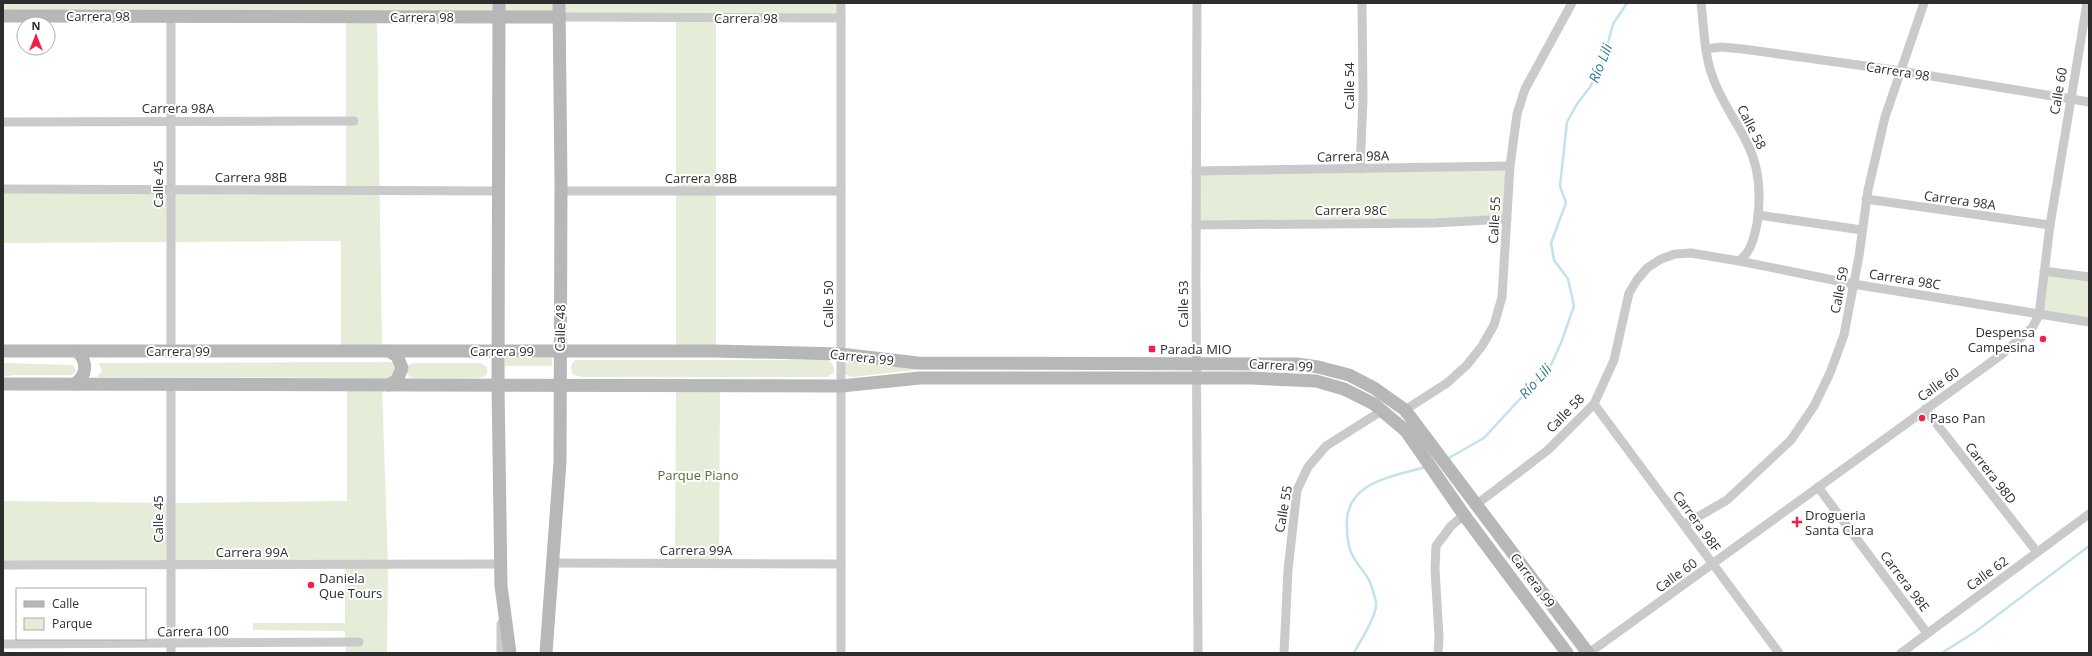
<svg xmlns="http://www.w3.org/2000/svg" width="2092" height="656" viewBox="0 0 2092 656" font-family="'Open Sans',sans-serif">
	<rect width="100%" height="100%" fill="#fff"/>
	<!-- green -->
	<g fill="#e5ecd8">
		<polygon points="3,3 841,3 841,18 716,18 716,351 676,351 676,17 377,17 382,351 341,351 341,241 3,243 3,189 346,190 346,16 10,20 3,23"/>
		<polygon points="1510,166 1507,219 1196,225 1196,171"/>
		<polygon points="2044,271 2089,277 2089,322 2039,315"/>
		<rect x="505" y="358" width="47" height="8"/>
		<path d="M575 360H825C832 361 834 365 834 372L827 377H581L573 375C570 369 570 365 575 360Z"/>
		<polygon points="850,361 914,369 914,370 852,377 845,374 844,365"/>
		<polygon points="389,362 394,363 397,371 390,378 97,377 102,371 99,363"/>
		<polygon points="3,363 73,365 76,371 72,375 13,375 3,377"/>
		<path d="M413 363H480L487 367C488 373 486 377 479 378H414L410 377 406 373 408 365Z"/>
		<polygon points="347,385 382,385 388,565 387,653 346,653 345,631 253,630 253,623 345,623 345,565 3,565 3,501 171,503 347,501"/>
		<polygon points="676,386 720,386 719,563 675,563"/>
	</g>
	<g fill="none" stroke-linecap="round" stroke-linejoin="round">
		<!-- stream -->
		<g stroke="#c2e2ee" stroke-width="2.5">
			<polyline points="1447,459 1484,438 1551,365 1561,343 1574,306 1568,279 1554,260 1551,243 1566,203 1560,186 1567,122 1577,104 1590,87 1604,58 1613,24 1627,3"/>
			<path d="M1354 653C1361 639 1373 623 1376 607 1377 603 1375 598 1374 595 1370 575 1363 574 1354 558 1349 551 1347 538 1347 529 1343 482 1391 477 1426 467"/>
			<polyline points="1942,653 1975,632 2089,546"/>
		</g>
		<!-- street -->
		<g stroke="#cacaca" stroke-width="9">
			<polyline points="841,3 841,653"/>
			<polyline points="1197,3 1196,279 1198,653"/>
			<path d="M1701 3C1704 27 1704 53 1712 75 1720 100 1736 120 1747 143 1760 168 1761 197 1757 224 1754 238 1751 252 1739 261"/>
			<polyline points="559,17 841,18"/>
			<polyline points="1706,49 1721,47 1743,49 1901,71 2089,102"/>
			<polyline points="3,122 354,121"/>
			<polyline points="1360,169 1363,99 1362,3"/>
			<polyline points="1196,171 1510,166"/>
			<polyline points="3,189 500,191"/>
			<polyline points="561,191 841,191"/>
			<polyline points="1866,199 2050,225"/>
			<polyline points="1758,215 1862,230"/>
			<polyline points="1196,225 1434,223 1507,219"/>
			<polyline points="2044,271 2089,277"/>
			<polyline points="171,351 171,16"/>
			<polyline points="1594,404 1779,653"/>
			<polyline points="1925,409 2037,552"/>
			<polyline points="1405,410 1447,383 1467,365 1482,346 1494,325 1502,297 1510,166 1517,114 1525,89 1572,3"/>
			<polyline points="1818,487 1927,633"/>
			<polyline points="1477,504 1548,450 1594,404 1614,360 1629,293 1637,280 1647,268 1661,259 1675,254 1691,253 1739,261 1853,284 2089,322"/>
			<polyline points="1684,525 1727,500 1791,440 1814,406 1830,373 1844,335 1859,256 1868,190 1885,117 1924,3"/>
			<polyline points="552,563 841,564"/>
			<polyline points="3,565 501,564"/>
			<polyline points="501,624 501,653"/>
			<polyline points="3,644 359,642"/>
			<polyline points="171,653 171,385"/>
			<polyline points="1284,653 1288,570 1297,490 1308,467 1326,446 1383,410"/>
			<polyline points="1438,653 1439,637 1435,569 1436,546 1451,526 1464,515"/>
			<polyline points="1589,653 2001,355 2032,328 2039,315 2050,225 2087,3"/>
			<polyline points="1901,653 2089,514"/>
		</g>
		<!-- secondary -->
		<g stroke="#b7b7b7" stroke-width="13">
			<polyline points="499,3 498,385 501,586 510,653"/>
			<polyline points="3,16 559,17"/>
			<polyline points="3,351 716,351 840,354 918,363 1297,364 1318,367 1349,375 1374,388 1405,410 1588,653"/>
			<polyline points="3,384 841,386 920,378 1251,378 1316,381 1344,389 1374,404 1406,431 1464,515 1567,653"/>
			<path d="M75 384C87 375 88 362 77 351"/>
			<polyline points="389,385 397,380 402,368 397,356 389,351"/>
			<polyline points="546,653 560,462 561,184 559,3"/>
		</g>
	</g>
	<!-- markers -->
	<g fill="#f41e49" stroke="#fff" stroke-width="1.5">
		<circle cx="2043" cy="339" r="4"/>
		<rect x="1148" y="345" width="8" height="8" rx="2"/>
		<circle cx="1922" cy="418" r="4"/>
		<path d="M1795 516h4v4h4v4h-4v4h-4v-4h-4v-4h4z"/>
		<circle cx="311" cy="585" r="4"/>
	</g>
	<g text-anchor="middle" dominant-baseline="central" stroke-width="4" stroke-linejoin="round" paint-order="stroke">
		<!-- street labels -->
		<g font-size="13" fill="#2d2d2d" stroke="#fff">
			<text x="98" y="16">Carrera 98</text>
			<text x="422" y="17">Carrera 98</text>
			<text x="746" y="18">Carrera 98</text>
			<text transform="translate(1898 71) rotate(9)">Carrera 98</text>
			<text transform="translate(1349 86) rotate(-90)">Calle 54</text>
			<text transform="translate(2058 91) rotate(-80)">Calle 60</text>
			<text x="178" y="108">Carrera 98A</text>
			<text transform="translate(1752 127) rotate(63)">Calle 58</text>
			<text transform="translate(1353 156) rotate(-1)">Carrera 98A</text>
			<text x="251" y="177">Carrera 98B</text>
			<text x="701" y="178">Carrera 98B</text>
			<text transform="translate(158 184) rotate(-90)">Calle 45</text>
			<text transform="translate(1960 200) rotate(8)">Carrera 98A</text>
			<text x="1351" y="210">Carrera 98C</text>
			<text transform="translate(1494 220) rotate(-87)">Calle 55</text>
			<text transform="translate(1905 279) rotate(9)">Carrera 98C</text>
			<text transform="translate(1839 290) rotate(-79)">Calle 59</text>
			<text transform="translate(828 304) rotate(-90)">Calle 50</text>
			<text transform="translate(1183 304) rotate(-90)">Calle 53</text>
			<text transform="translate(560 328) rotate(-89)">Calle 48</text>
			<text x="178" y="351">Carrera 99</text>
			<text x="502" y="351">Carrera 99</text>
			<text transform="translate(862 357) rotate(6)">Carrera 99</text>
			<text transform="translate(1281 365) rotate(3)">Carrera 99</text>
			<text transform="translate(1938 384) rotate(-36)">Calle 60</text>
			<text transform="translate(1565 413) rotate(-46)">Calle 58</text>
			<text transform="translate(1991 473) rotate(52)">Carrera 98D</text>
			<text transform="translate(1283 509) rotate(-80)">Calle 55</text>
			<text transform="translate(158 519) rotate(-90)">Calle 45</text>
			<text transform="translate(1697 521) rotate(54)">Carrera 98F</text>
			<text x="696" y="550">Carrera 99A</text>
			<text x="252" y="552">Carrera 99A</text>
			<text transform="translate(1987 573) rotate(-36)">Calle 62</text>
			<text transform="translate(1676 575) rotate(-36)">Calle 60</text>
			<text transform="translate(1533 580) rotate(53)">Carrera 99</text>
			<text transform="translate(1905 581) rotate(53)">Carrera 98E</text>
			<text transform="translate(193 631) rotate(-1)">Carrera 100</text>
		</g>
		<!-- poi labels -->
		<g font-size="13" fill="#2d2d2d" stroke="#fff" text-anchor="start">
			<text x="2035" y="332" text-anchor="end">Despensa<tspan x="2035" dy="15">Campesina</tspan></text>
			<text x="1160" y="349">Parada MIO</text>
			<text x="1930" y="418">Paso Pan</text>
			<text x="1805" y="515">Drogueria<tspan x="1805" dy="15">Santa Clara</tspan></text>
			<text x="319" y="578">Daniela<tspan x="319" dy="15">Que Tours</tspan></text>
		</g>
		<!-- park labels -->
		<g font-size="13" fill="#566b37" stroke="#fff">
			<text x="698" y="475">Parque Piano</text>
		</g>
		<!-- water labels -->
		<g font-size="14" font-style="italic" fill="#347c95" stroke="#fff">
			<text transform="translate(1600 63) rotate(-68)">Río Lili</text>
			<text transform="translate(1535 381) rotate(-48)">Río Lili</text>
		</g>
	</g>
	<!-- border -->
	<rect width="2092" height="656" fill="none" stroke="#2d2d2d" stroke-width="8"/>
	<!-- legend -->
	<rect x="16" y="588" width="130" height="52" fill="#ffffff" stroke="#ababab"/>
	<rect x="24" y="601" width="20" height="6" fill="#b7b7b7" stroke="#ababab"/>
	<text x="52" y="608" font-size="12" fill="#2d2d2d">Calle</text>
	<rect x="24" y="618" width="20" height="12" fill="#e5ecd8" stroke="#ababab"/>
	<text x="52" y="628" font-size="12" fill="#2d2d2d">Parque</text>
	<!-- north arrow -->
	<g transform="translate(36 36)"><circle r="19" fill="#ffffff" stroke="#ababab"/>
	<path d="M0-3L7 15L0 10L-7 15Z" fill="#f41e49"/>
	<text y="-6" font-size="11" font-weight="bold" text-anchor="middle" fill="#2d2d2d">N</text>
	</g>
</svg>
